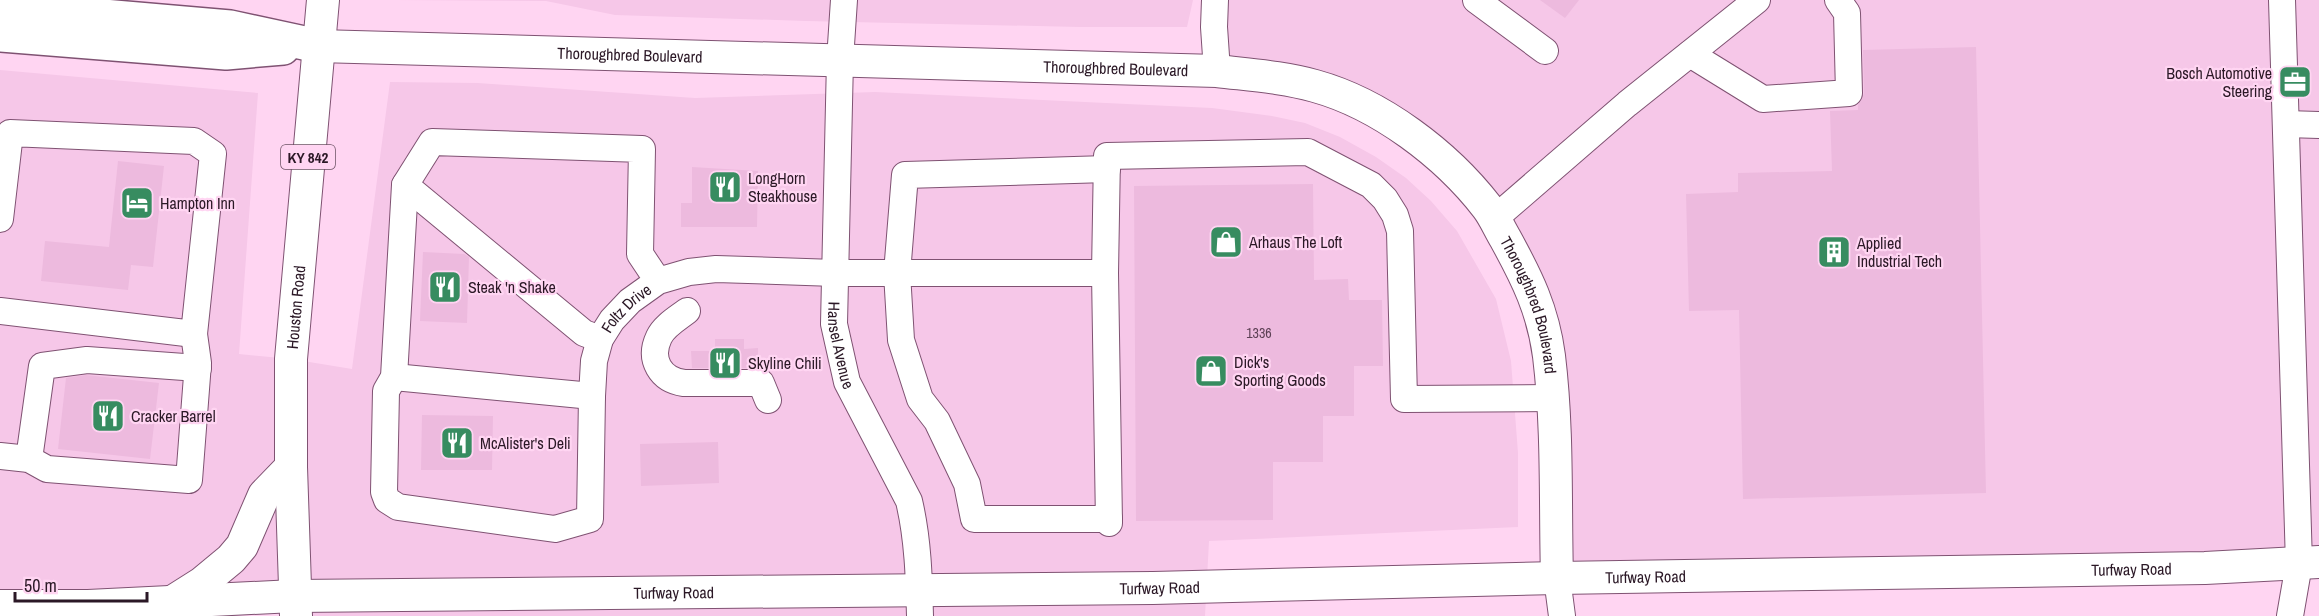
<svg xmlns="http://www.w3.org/2000/svg" width="2319" height="616" viewBox="0 0 2319 616" font-family="'Archivo Narrow',sans-serif">
	<rect width="100%" height="100%" fill="#ffd5f2"/>
	<!-- built -->
	<g fill="#f6c7e8">
		<polygon points="396,0 1193,0 1187,27 1079,27 806,21 615,15 546,1"/>
		<polygon points="1215,0 2319,0 2319,562 1557,578 1549,356 1488,209 1397,125 1217,71"/>
		<polygon points="0,70 258,93 239,354 291,359 352,369 390,82 478,83 695,98 875,92 1212,108 1272,116 1305,123 1340,137 1376,157 1406,178 1431,201 1457,231 1496,299 1511,361 1518,453 1518,527 1209,541 1205,616 296,616 294,597 0,606"/>
	</g>
	<!-- building -->
	<g fill="#edbade">
		<polygon points="1540,0 1579,0 1565,18"/>
		<polygon points="1976,47 1986,493 1743,499 1739,310 1689,311 1686,194 1738,192 1738,173 1832,171 1830,111 1858,110 1858,105 1862,99 1864,93 1863,50"/>
		<polygon points="118,161 164,166 153,267 131,265 128,290 41,281 45,241 109,247"/>
		<polygon points="692,167 758,171 757,227 681,227 681,203 692,203"/>
		<polygon points="1313,184 1314,280 1348,279 1349,300 1382,300 1383,366 1354,366 1354,416 1323,416 1323,462 1273,462 1273,520 1136,521 1134,186"/>
		<polygon points="423,252 464,254 469,257 467,323 420,321"/>
		<polygon points="715,339 744,339 744,349 758,348 758,368 692,368 691,351 715,351"/>
		<polygon points="86,375 159,383 150,459 58,449 66,378"/>
		<polygon points="422,415 493,416 492,470 421,470"/>
		<polygon points="718,442 719,483 641,486 640,444"/>
	</g>
	<g fill="none" stroke-linecap="round" stroke-linejoin="round">
		<defs>
			<g id="minor">
				<path id="s1" d="M844 0 840 60 834 324 847 382 909 501C918 539 919 578 920 616"/>
				<polyline points="1215,0 1214,27 1217,71"/>
				<polyline points="1476,0 1545,51"/>
				<polyline points="2282,0 2299,564 2290,616"/>
				<polyline points="1690,54 1763,99 1849,93 1847,13 1838,0"/>
				<polyline points="2286,124 2319,125"/>
				<polyline points="1107,169 905,175 897,273 901,340 920,399 937,421 967,484 974,519 1109,519"/>
				<polyline points="405,185 584,333 600,339"/>
				<polyline points="0,219 10,133 194,141 213,154 194,334 0,311"/>
				<polyline points="1494,219 1627,104 1757,0"/>
				<path id="s2" d="M658 281 640 254 642 149 432 142 405 185 394 377 386 391 384 492 387 500 398 507 555 529 590 519 592 396 594 361 600 339 612 320 630 301 658 281 689 272 716 269 835 273H1105"/>
				<path d="M687 311C678 318 664 326 659 337 648 360 661 380 684 383H761L768 400"/>
				<polyline points="394,377 592,396"/>
				<polyline points="0,456 29,459 47,469 189,480 198,363 194,334"/>
				<polyline points="29,459 42,366 87,360 198,368"/>
				<polyline points="1109,523 1105,273 1107,156 1308,152 1371,185 1385,199 1395,215 1400,231 1404,399 1552,398"/>
				<polyline points="1557,578 1562,616"/>
			</g>
			<g id="major">
				<path id="s3" d="M318 46 1217 71C1250 75 1283 77 1315 86 1380 104 1446 154 1487 207 1494 216 1499 228 1505 238 1527 278 1543 310 1549 356 1558 430 1555 504 1557 578"/>
				<polyline points="172,602 202,583 231,559 242,546 264,495 291,467"/>
				<path id="s4" d="M0 606H88L294 596 1153 588 1557 578 2205 568 2319 562"/>
				<path id="s5" d="M296 616 291 467V359L323 0"/>
			</g>
			<g id="highway">
				<polyline points="0,7 230,27 318,46"/>
				<polyline points="0,35 226,53 283,48"/>
			</g>
		</defs>
		<!-- minor casing -->
		<use href="#minor" stroke="#7f5272" stroke-width="28"/>
		<!-- major casing -->
		<use href="#major" stroke="#7f5272" stroke-width="34"/>
		<!-- highway casing -->
		<use href="#highway" stroke="#7f5272" stroke-width="36"/>
		<!-- minor -->
		<use href="#minor" stroke="#fff" stroke-width="26"/>
		<!-- major -->
		<use href="#major" stroke="#fff" stroke-width="32"/>
		<!-- highway -->
		<use href="#highway" stroke="#fff" stroke-width="33"/>
	</g>
	<!-- icons -->
	<defs>
		<symbol id="office-square" viewBox="-11 -11 22 22"><rect x="-9" y="-9" width="18" height="18" rx="4" fill="#378c60" stroke="#ffd5f2"/><path d="M-6-3h4V-5.5h4V-3h4V5H-6ZM-1-4.5V-3h2v-1.5ZM-6 0V1H6V0Z" fill="#fff"/></symbol>
		<symbol id="restaurant-square" viewBox="-11 -11 22 22"><rect x="-9" y="-9" width="18" height="18" rx="4" fill="#378c60" stroke="#ffd5f2"/><path d="M-5-6h1v4h1v-4h1v4h1v-4h1v5L-1.5 .5V6h-2V.5L-5-1ZM5-6V6H3V1.5H1.5Q1.5-4 5-6Z" fill="#fff"/></symbol>
		<symbol id="hotel-square" viewBox="-11 -11 22 22"><rect x="-9" y="-9" width="18" height="18" rx="4" fill="#378c60" stroke="#ffd5f2"/><path d="M-6-4.5h1.5V1H6V5H4.5V3h-9V5H-6ZM-4 0a1.8 1.8 0 1 1 3.6 0ZM.5 0V-2.5h3Q6-2.5 6 0Z" fill="#fff"/></symbol>
		<symbol id="shop-square" viewBox="-11 -11 22 22"><rect x="-9" y="-9" width="18" height="18" rx="4" fill="#378c60" stroke="#ffd5f2"/><path d="M-5-2.5h2.3a2.7 3.5 0 0 1 5.4 0H5L5.5 6h-11ZM-1.5-2.5h3a1.5 2.3 0 0 0-3 0Z" fill="#fff"/></symbol>
		<symbol id="building-square" viewBox="-11 -11 22 22"><rect x="-9" y="-9" width="18" height="18" rx="4" fill="#378c60" stroke="#ffd5f2"/><path d="M-4-6H4V6H1V3H-1V6H-4ZM-2.5-4.3h1.7v1.8h-1.7ZM.8-4.3h1.7v1.8H.8ZM-2.5-1h1.7V.8h-1.7ZM.8-1h1.7V.8H.8Z" fill="#fff"/></symbol>
	</defs>
	<g fill-rule="evenodd">
		<use href="#office-square" x="2276" y="63" width="38" height="38"/>
		<use href="#restaurant-square" x="706" y="168" width="38" height="38"/>
		<use href="#hotel-square" x="118" y="184" width="38" height="38"/>
		<use href="#shop-square" x="1207" y="223" width="38" height="38"/>
		<use href="#building-square" x="1815" y="233" width="38" height="38"/>
		<use href="#restaurant-square" x="426" y="268" width="38" height="38"/>
		<use href="#restaurant-square" x="706" y="344" width="38" height="38"/>
		<use href="#shop-square" x="1192" y="352" width="38" height="38"/>
		<use href="#restaurant-square" x="89" y="397" width="38" height="38"/>
		<use href="#restaurant-square" x="438" y="424" width="38" height="38"/>
	</g>
	<g text-anchor="middle" dominant-baseline="central" stroke-width="4.5" stroke-linejoin="round" paint-order="stroke">
		<!-- number labels -->
		<g font-size="14" fill="#5c4054">
			<text x="1259" y="333">1336</text>
		</g>
		<!-- shield labels -->
		<rect fill="#ffd5f2" stroke="#6b5163" stroke-width="1.5" x="281" y="145" width="54" height="24" rx="4.5"/>
		<g font-size="15" font-weight="bold" fill="#2b1826">
			<text x="308" y="157">KY 842</text>
		</g>
		<!-- street labels -->
		<g font-size="16" fill="#2b1826" stroke="#ffd5f2">
			<text stroke="none"><textPath href="#s3" startOffset="312">Thoroughbred Boulevard</textPath></text>
			<text stroke="none"><textPath href="#s3" startOffset="798">Thoroughbred Boulevard</textPath></text>
			<text stroke="none"><textPath href="#s3" startOffset="1320">Thoroughbred Boulevard</textPath></text>
			<text stroke="none"><textPath href="#s5" startOffset="309">Houston Road</textPath></text>
			<text stroke="none"><textPath href="#s2" startOffset="1146">Foltz Drive</textPath></text>
			<text stroke="none"><textPath href="#s1" startOffset="346">Hansel Avenue</textPath></text>
			<text stroke="none"><textPath href="#s4" startOffset="2132">Turfway Road</textPath></text>
			<text stroke="none"><textPath href="#s4" startOffset="1646">Turfway Road</textPath></text>
			<text stroke="none"><textPath href="#s4" startOffset="1160">Turfway Road</textPath></text>
			<text stroke="none"><textPath href="#s4" startOffset="674">Turfway Road</textPath></text>
		</g>
		<!-- poi labels -->
		<g font-size="16" fill="#2b1826" stroke="#ffd5f2" text-anchor="start">
			<text x="2272" y="73" text-anchor="end">Bosch Automotive<tspan x="2272" dy="18">Steering</tspan></text>
			<text x="748" y="178">LongHorn<tspan x="748" dy="18">Steakhouse</tspan></text>
			<text x="160" y="203">Hampton Inn</text>
			<text x="1249" y="242">Arhaus The Loft</text>
			<text x="1857" y="243">Applied<tspan x="1857" dy="18">Industrial Tech</tspan></text>
			<text x="468" y="287">Steak 'n Shake</text>
			<text x="1234" y="362">Dick's<tspan x="1234" dy="18">Sporting Goods</tspan></text>
			<text x="748" y="363">Skyline Chili</text>
			<text x="131" y="416">Cracker Barrel</text>
			<text x="480" y="443">McAlister's Deli</text>
		</g>
	</g>
	<!-- scale -->
	<path d="M15 592v9h132v-9" fill="none" stroke="#2b1826" stroke-width="3"/>
	<text x="24" y="592" font-size="18" fill="#2b1826" stroke="#ffd5f2" stroke-width="4.5" paint-order="stroke">50 m</text>
</svg>
